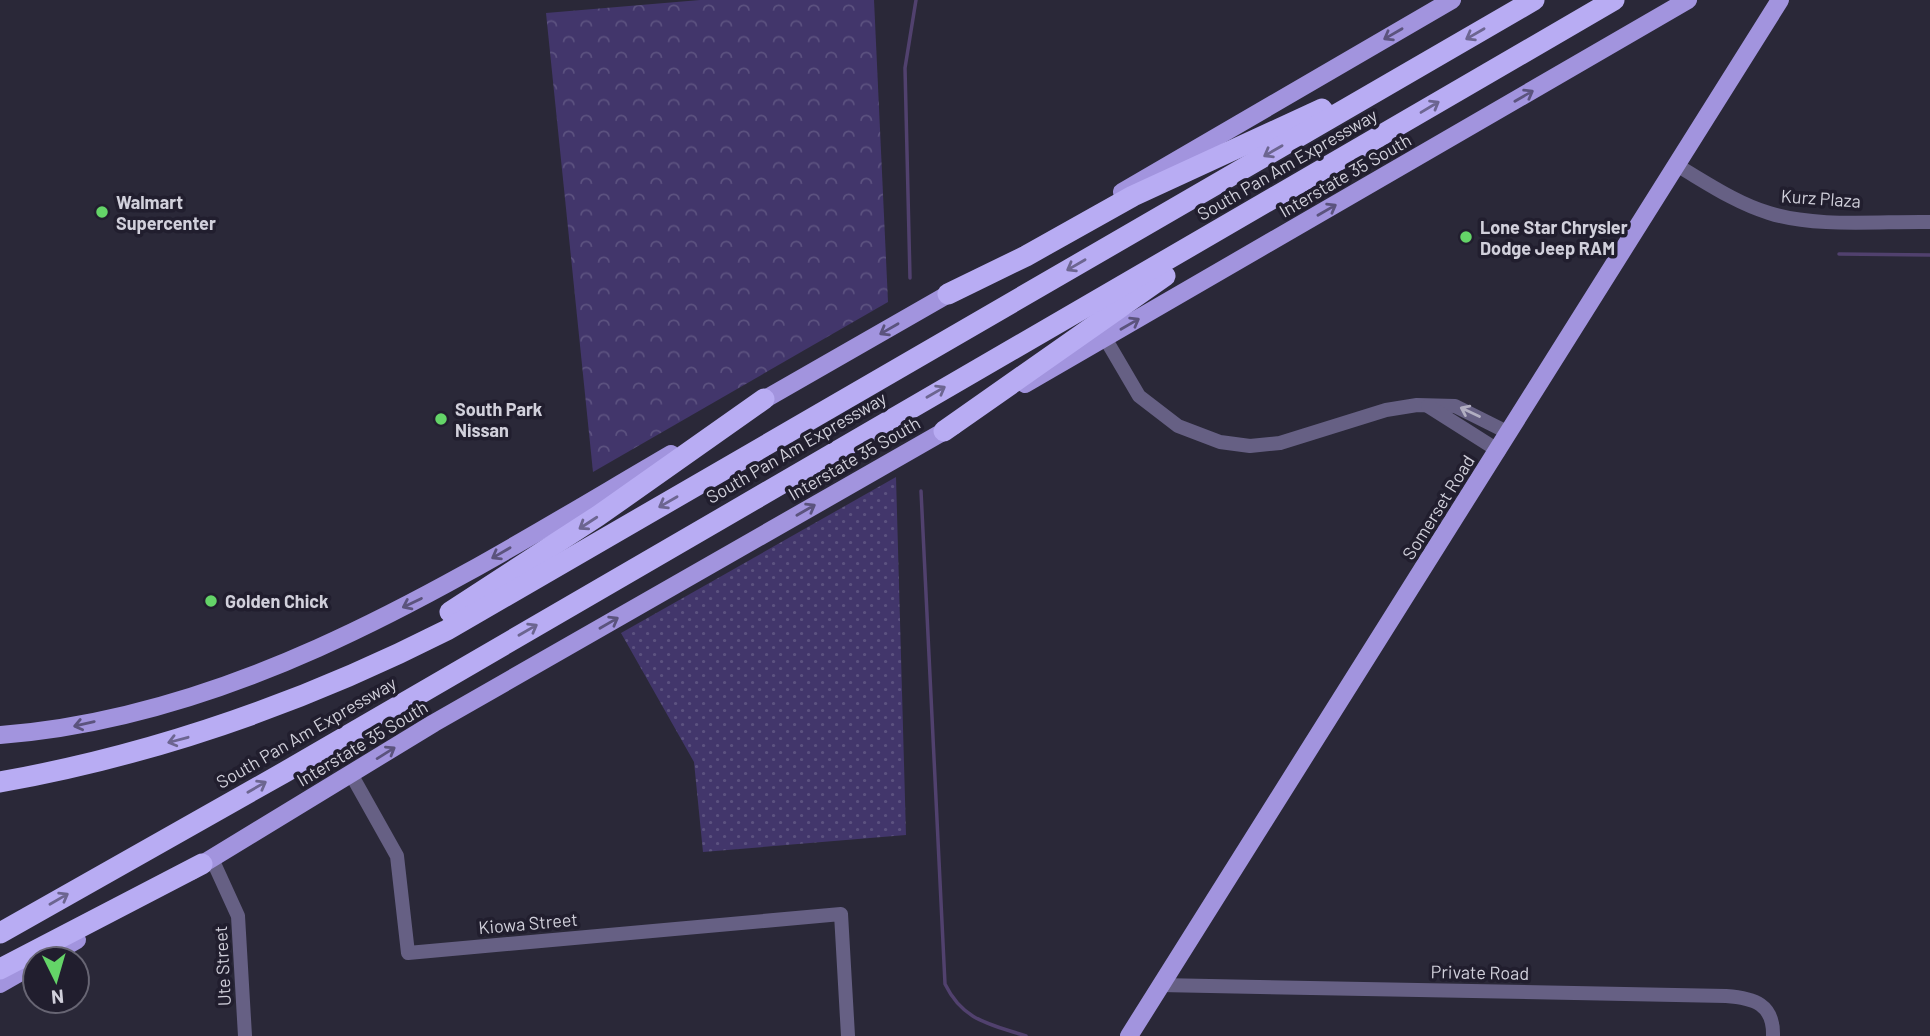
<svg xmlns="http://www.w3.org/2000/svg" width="1930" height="1036" viewBox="0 0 1930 1036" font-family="Barlow,sans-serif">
	<defs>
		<pattern id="grass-dots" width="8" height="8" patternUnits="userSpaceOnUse" patternTransform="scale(1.75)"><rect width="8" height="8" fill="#42366b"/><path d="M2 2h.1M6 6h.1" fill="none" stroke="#5c5280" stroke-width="1.8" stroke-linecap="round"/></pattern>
		<pattern id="forest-crowns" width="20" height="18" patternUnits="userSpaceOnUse" patternTransform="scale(1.75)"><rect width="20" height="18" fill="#42366b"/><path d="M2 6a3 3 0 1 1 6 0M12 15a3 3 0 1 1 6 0" fill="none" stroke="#5c5280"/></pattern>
	</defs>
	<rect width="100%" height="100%" fill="#2a2838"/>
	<!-- grass -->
	<polygon fill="url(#grass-dots)" points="896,477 906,835 703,852 694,762 621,633"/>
	<!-- forest -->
	<polygon fill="url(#forest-crowns)" points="700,0 874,0 888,302 593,472 546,13"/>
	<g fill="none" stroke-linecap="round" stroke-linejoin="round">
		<!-- stream -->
		<g stroke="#51416e" stroke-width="3.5">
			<polyline points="1839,254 1930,255"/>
			<polyline points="910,278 905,68 916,0"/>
			<path d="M921 491 945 984C963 1021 990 1024 1026 1036"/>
		</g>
		<!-- minor -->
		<g stroke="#666084" stroke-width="14">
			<path d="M1678 166C1707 183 1736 203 1769 213 1815 228 1881 221 1930 222"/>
			<polyline points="1105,338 1139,396 1178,426 1220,442 1250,446 1280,443 1386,410 1417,405 1455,406 1509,433"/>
			<polyline points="1428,406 1499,451"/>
			<polyline points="351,774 397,856 408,953 841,914 848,1036"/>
			<polyline points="212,859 238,916 245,1036"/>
			<path d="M1160 985 1726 996C1754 998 1774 1004 1773 1036"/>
		</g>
		<!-- major -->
		<g stroke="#a294de" stroke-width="18">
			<polyline points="1122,192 1452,0"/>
			<polyline points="1025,384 1688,0"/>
			<polyline points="753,406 959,288"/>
			<path d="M0 735C248 716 462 576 671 454"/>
			<polyline points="191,871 434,723 955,425"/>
			<polyline points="44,959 77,940"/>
			<polyline points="0,984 35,964"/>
			<polyline points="1129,1036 1780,0"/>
		</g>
		<!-- highway -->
		<g stroke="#b8acf3" stroke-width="21">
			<polyline points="948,294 1026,256 1133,196 1322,109"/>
			<polyline points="944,431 1165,276"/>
			<polyline points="450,612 598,516 764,399"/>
			<path d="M0 782C157 754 305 702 447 630L1534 0"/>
			<polyline points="0,933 285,772 1614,0"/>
			<polyline points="0,969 202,864"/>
		</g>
	</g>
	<!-- one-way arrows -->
	<defs><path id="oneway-shaft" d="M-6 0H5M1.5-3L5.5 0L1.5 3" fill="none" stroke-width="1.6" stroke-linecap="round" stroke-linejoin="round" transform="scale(1.75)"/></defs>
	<g stroke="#5b537d">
		<use href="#oneway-shaft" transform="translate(1393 34) rotate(150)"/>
		<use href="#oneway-shaft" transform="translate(1524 96) rotate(-30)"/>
		<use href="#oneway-shaft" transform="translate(1327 210) rotate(-30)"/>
		<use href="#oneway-shaft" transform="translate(1130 324) rotate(-30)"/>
		<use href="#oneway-shaft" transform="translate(889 329) rotate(150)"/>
		<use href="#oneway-shaft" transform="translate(806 510) rotate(-30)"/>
		<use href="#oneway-shaft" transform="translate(501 553) rotate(150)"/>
		<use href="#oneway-shaft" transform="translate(412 603) rotate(154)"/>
		<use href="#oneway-shaft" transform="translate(609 623) rotate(-30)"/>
		<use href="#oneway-shaft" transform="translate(84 724) rotate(167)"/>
		<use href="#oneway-shaft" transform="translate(386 753) rotate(-32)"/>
	</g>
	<g stroke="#6c6590">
		<use href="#oneway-shaft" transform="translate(1475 34) rotate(150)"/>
		<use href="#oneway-shaft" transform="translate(1430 107) rotate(-31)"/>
		<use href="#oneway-shaft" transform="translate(1273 151) rotate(150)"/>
		<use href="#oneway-shaft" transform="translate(1076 265) rotate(150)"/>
		<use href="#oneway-shaft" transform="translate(936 392) rotate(-30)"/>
		<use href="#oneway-shaft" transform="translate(668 502) rotate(150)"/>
		<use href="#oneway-shaft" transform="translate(588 523) rotate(147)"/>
		<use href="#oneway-shaft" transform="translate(528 630) rotate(-30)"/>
		<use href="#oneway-shaft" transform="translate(178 740) rotate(165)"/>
		<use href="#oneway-shaft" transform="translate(257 787) rotate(-30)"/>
		<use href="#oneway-shaft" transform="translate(59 899) rotate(-30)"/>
	</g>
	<use stroke="#b1aec1" href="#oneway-shaft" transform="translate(1470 412) rotate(-155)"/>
	<!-- markers -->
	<g fill="#64d468" stroke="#211e2e" stroke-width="2.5">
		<circle cx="102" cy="212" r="7"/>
		<circle cx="1466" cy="237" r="7"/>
		<circle cx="441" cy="419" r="7"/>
		<circle cx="211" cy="601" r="7"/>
	</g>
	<g text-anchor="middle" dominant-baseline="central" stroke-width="7" stroke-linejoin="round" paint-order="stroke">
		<!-- street labels -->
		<g font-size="18" fill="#d1d0db" stroke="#211e2e">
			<text transform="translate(1287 164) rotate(-30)">South Pan Am Expressway</text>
			<text transform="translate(1345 175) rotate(-30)">Interstate 35 South</text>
			<text transform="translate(1821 198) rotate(4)">Kurz Plaza</text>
			<text transform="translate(796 447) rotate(-30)">South Pan Am Expressway</text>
			<text transform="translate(854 458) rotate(-30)">Interstate 35 South</text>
			<text transform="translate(1438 507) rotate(-58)">Somerset Road</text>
			<text transform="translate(306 732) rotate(-30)">South Pan Am Expressway</text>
			<text transform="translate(362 743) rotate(-31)">Interstate 35 South</text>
			<text transform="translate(528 923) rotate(-5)">Kiowa Street</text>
			<text transform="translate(222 966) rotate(-93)">Ute Street</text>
			<text transform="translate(1480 972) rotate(1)">Private Road</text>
		</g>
		<!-- poi labels -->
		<g font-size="18" font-weight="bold" fill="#d1d0db" stroke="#211e2e" text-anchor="start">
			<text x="116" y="202">Walmart<tspan x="116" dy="21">Supercenter</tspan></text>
			<text x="1480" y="227">Lone Star Chrysler<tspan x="1480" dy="21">Dodge Jeep RAM</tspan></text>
			<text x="455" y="409">South Park<tspan x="455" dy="21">Nissan</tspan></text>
			<text x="225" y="601">Golden Chick</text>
		</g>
	</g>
	<!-- north arrow -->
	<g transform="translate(56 980) rotate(175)"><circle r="33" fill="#211e2e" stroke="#676573" stroke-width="2"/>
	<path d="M0-5L12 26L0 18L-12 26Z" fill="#64d468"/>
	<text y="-10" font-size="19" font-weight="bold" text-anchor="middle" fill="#d1d0db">N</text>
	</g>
</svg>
